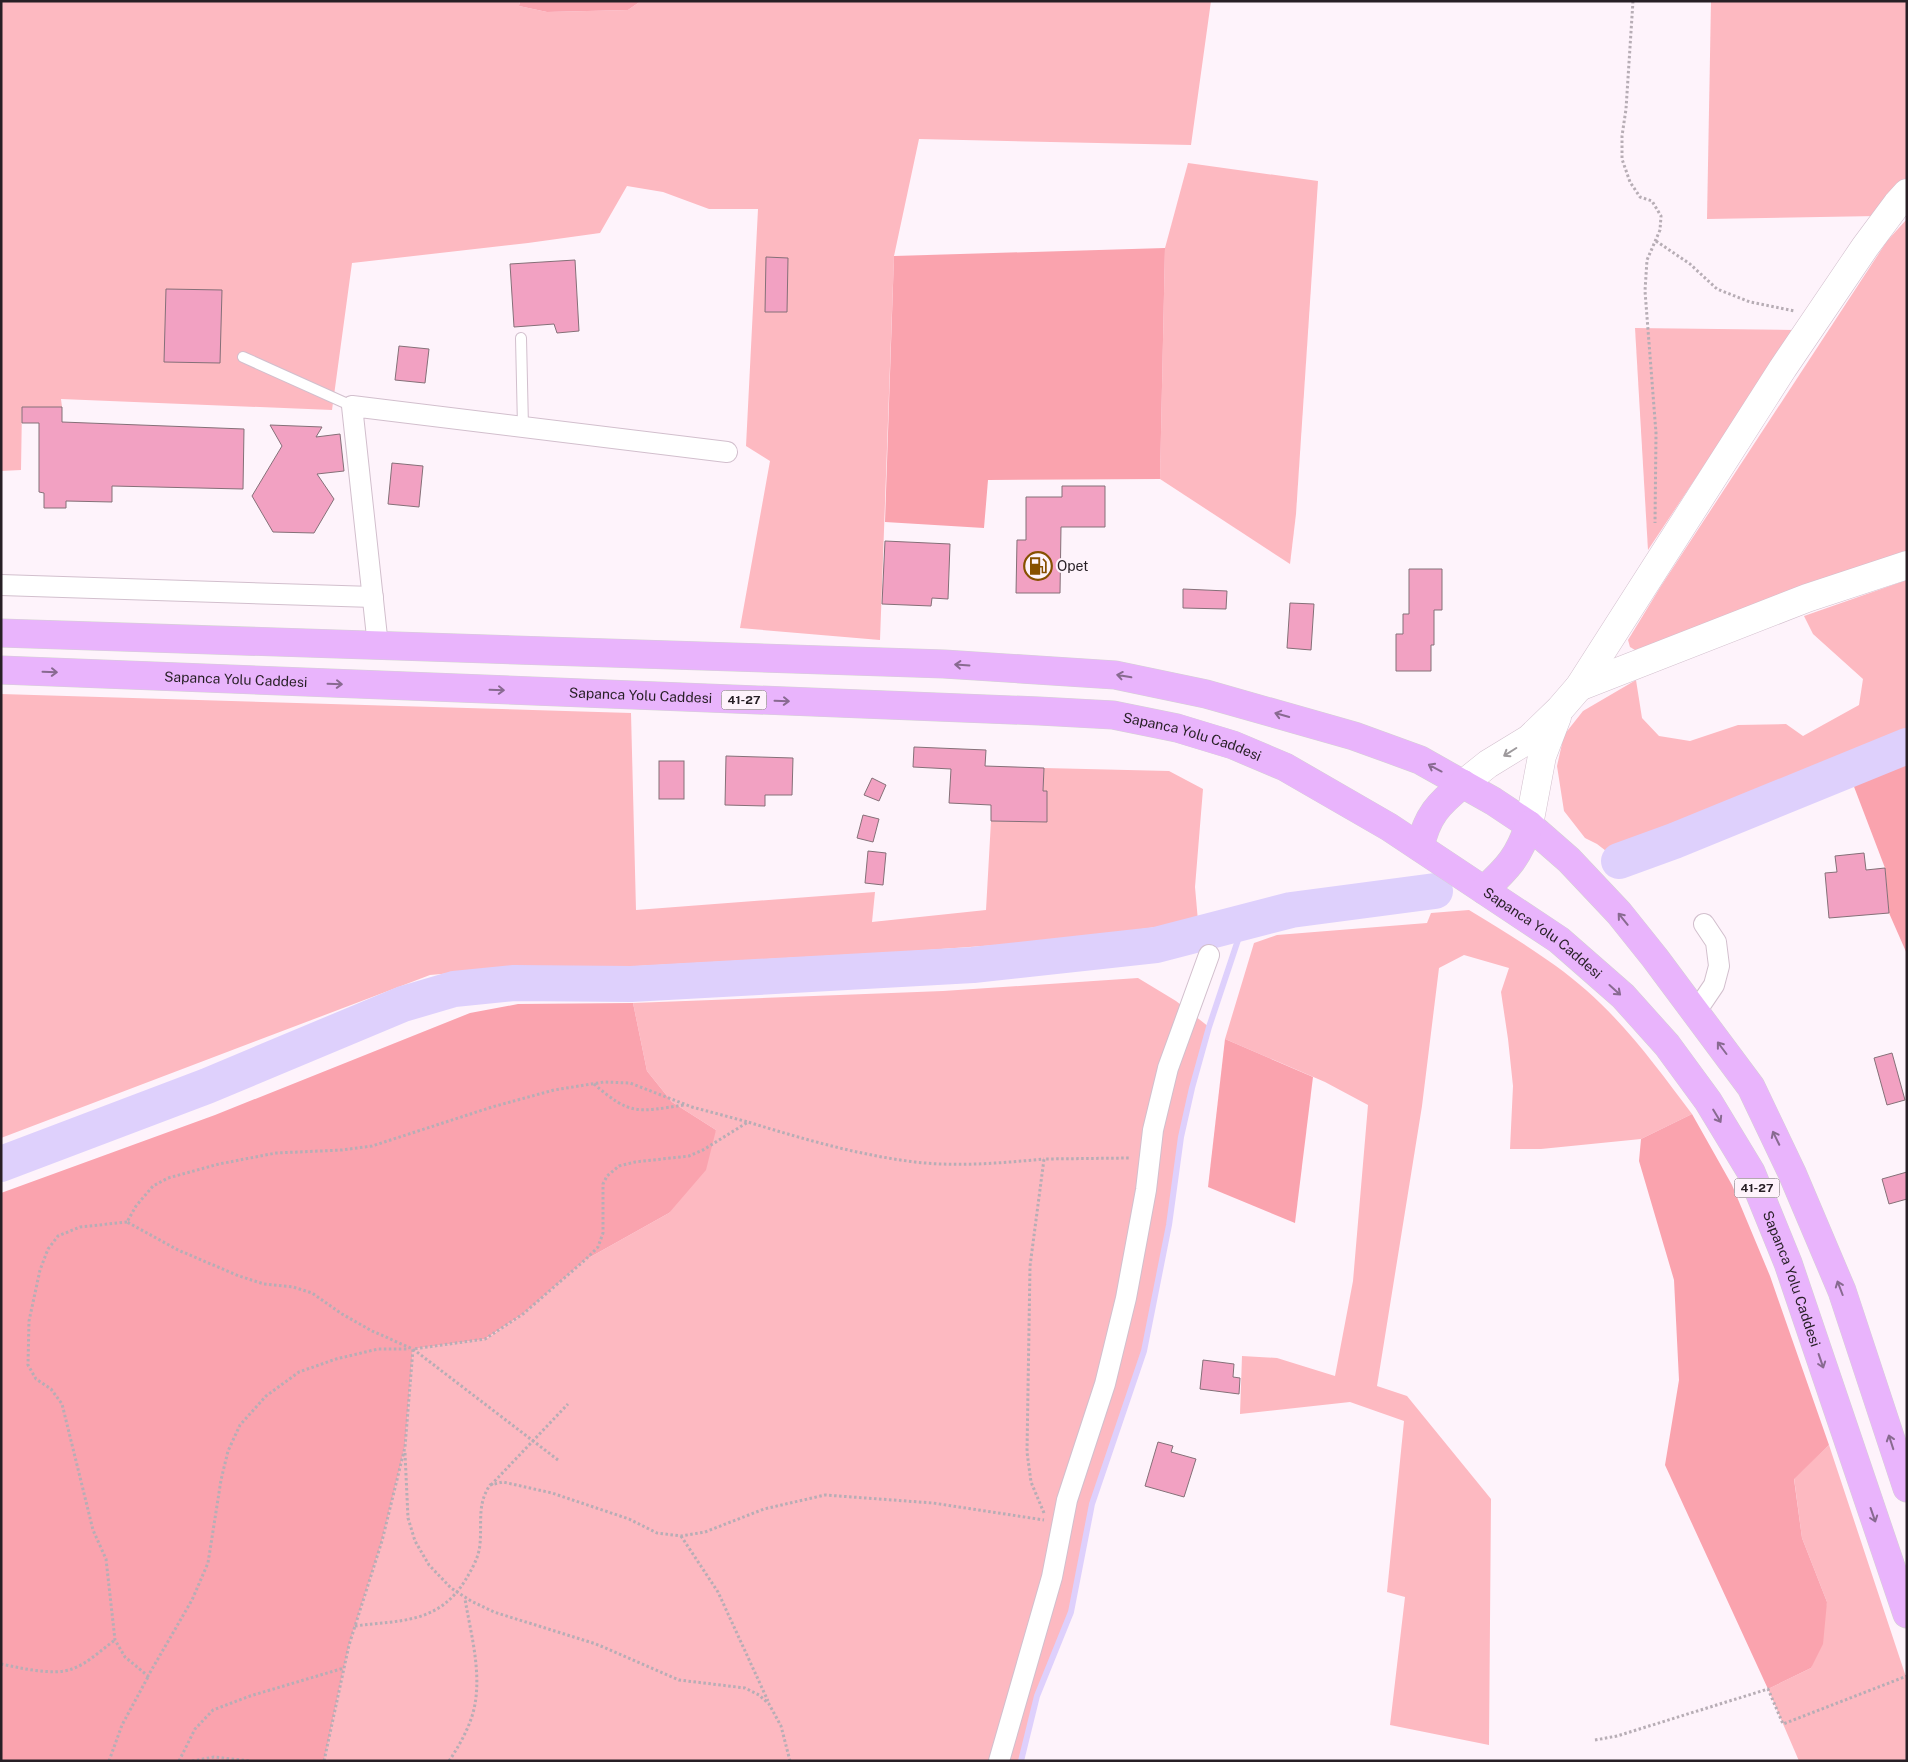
<svg xmlns="http://www.w3.org/2000/svg" width="1908" height="1762" viewBox="0 0 1908 1762" font-family="'Public Sans',sans-serif">
	<rect width="100%" height="100%" fill="#fef3fb"/>
	<!-- green -->
	<g fill="#fdb9c1">
		<polygon points="1,1 520,1 519,6 547,12 628,10 641,1 1211,1 1191,145 919,139 894,256 880,640 740,628 770,461 746,446 758,209 709,209 663,192 627,186 600,233 528,243 352,263 332,410 61,399 62,407 22,407 21,470 1,471"/>
		<polygon points="1711,1 1907,1 1907,177 1877,216 1707,219"/>
		<polygon points="1188,163 1318,181 1296,514 1290,564 1160,479 1165,248"/>
		<polygon points="1907,219 1907,552 1635,650 1630,647 1628,640 1661,586 1887,241"/>
		<polygon points="1635,328 1794,330 1648,550"/>
		<polygon points="1907,580 1907,746 1674,841 1619,861 1597,844 1585,838 1564,811 1557,766 1564,735 1583,711 1636,680 1642,718 1659,736 1690,741 1738,725 1786,724 1803,736 1859,705 1863,679 1813,634 1804,616"/>
		<polygon points="1,694 631,713 636,910 875,892 872,922 986,910 991,821 1046,822 1047,791 1043,791 1044,768 1169,771 1203,789 1195,887 1198,921 1065,940 899,952 637,966 518,967 430,975 1,1138"/>
		<path d="M1469 910C1508 934 1552 960 1586 990 1627 1026 1659 1070 1692 1114L1641 1139 1541 1149H1510L1513 1086 1508 1039 1501 992 1509 968 1464 955 1439 968 1422 1106 1377 1386 1407 1396 1491 1499 1489 1745 1390 1725 1405 1597 1387 1592 1404 1421 1350 1402 1240 1414 1242 1356 1277 1358 1335 1376 1353 1281 1368 1105 1325 1082 1225 1039 1254 943 1277 935 1427 923 1431 913Z"/>
		<polygon points="1138,978 1176,1001 1209,1027 1192,1088 1181,1137 1169,1225 1144,1351 1092,1504 1071,1612 1037,1696 1021,1761 324,1761 349,1645 382,1541 405,1447 413,1349 486,1339 523,1314 585,1260 669,1213 716,1130 672,1102 647,1071 633,1003 943,991"/>
		<polygon points="1829,1445 1907,1680 1907,1761 1799,1761 1768,1689 1811,1668 1827,1602 1802,1538 1794,1478"/>
	</g>
	<!-- forest -->
	<g fill="#faa3ae">
		<polygon points="520,1 641,1 628,10 547,12 519,6"/>
		<polygon points="1165,248 1160,479 988,480 984,528 885,522 894,256"/>
		<polygon points="1907,746 1907,954 1889,913 1885,868 1848,771"/>
		<polygon points="633,1003 647,1071 672,1102 716,1130 706,1170 669,1213 585,1260 523,1314 485,1339 413,1349 405,1447 382,1541 349,1645 324,1761 1,1761 1,1193 215,1115 470,1013 518,1004"/>
		<polygon points="1225,1039 1313,1077 1295,1223 1208,1187"/>
		<polygon points="1692,1114 1732,1185 1770,1276 1829,1445 1794,1479 1802,1538 1827,1602 1823,1644 1811,1668 1768,1689 1665,1465 1679,1380 1674,1280 1639,1161 1641,1139"/>
	</g>
	<g fill="none" stroke-linecap="round" stroke-linejoin="round">
		<!-- stream -->
		<polyline stroke="#ded0fc" stroke-width="6" points="1021,1761 1037,1696 1071,1612 1092,1504 1144,1351 1169,1225 1181,1137 1192,1088 1209,1027 1244,922"/>
		<!-- river -->
		<g stroke="#ded0fc" stroke-width="36">
			<polyline points="1619,861 1674,841 1907,746"/>
			<polyline points="1,1164 207,1086 403,1004 454,989 514,983 631,984 973,965 1156,945 1291,910 1435,891"/>
		</g>
	</g>
	<!-- building -->
	<g fill="#f2a1c2" stroke="#857078">
		<polygon points="766,257 788,258 787,312 765,312"/>
		<polygon points="575,260 579,331 557,333 554,324 514,327 510,264"/>
		<polygon points="166,289 222,290 220,363 164,362"/>
		<polygon points="399,346 429,349 425,383 395,380"/>
		<polygon points="22,407 62,407 62,422 244,429 243,489 112,486 112,502 66,501 66,508 44,508 44,493 39,492 39,423 22,423"/>
		<polygon points="270,425 322,427 316,437 340,434 344,471 317,474 334,499 314,533 273,532 252,496 282,446"/>
		<polygon points="392,463 423,466 419,507 388,504"/>
		<polygon points="1062,486 1105,486 1105,527 1061,527 1060,593 1016,593 1017,540 1026,540 1026,497 1062,497"/>
		<polygon points="885,541 950,544 948,599 932,598 931,606 882,604"/>
		<polygon points="1409,569 1442,569 1442,610 1434,610 1434,645 1431,645 1431,671 1396,671 1396,634 1403,634 1403,614 1409,614"/>
		<polygon points="1183,589 1227,591 1226,609 1183,608"/>
		<polygon points="1290,603 1314,604 1311,650 1287,648"/>
		<polygon points="914,747 986,750 985,766 1044,768 1043,791 1047,791 1047,822 991,821 991,805 949,803 951,769 913,767"/>
		<polygon points="726,756 793,758 792,795 765,795 765,806 725,805"/>
		<rect x="659" y="761" width="25" height="38"/>
		<polygon points="872,778 886,785 879,801 864,795"/>
		<polygon points="863,815 879,819 873,842 857,838"/>
		<polygon points="868,851 886,853 883,885 865,883"/>
		<polygon points="1864,853 1866,870 1885,868 1889,913 1829,918 1825,873 1837,872 1835,856"/>
		<polygon points="1892,1053 1905,1100 1887,1105 1874,1058"/>
		<polygon points="1907,1172 1907,1199 1889,1204 1882,1179"/>
		<polygon points="1203,1360 1234,1364 1233,1377 1240,1378 1239,1394 1200,1389"/>
		<polygon points="1158,1442 1173,1446 1171,1452 1196,1459 1184,1497 1145,1486"/>
	</g>
	<g fill="none" stroke-linecap="round" stroke-linejoin="round">
		<defs>
			<g id="lane">
				<polyline points="521,338 523,427"/>
				<polyline points="243,357 352,406"/>
			</g>
			<g id="street">
				<polyline points="1,585 373,597"/>
				<polyline points="378,646 352,406 727,452"/>
				<polyline points="1695,1013 1714,985 1719,966 1716,942 1704,924"/>
				<polyline points="999,1761 1052,1577 1067,1500 1105,1384 1126,1298 1146,1190 1153,1130 1168,1068 1209,955"/>
			</g>
			<g id="secondary">
				<polyline points="1579,687 1807,598 1907,565"/>
				<polyline points="1463,784 1488,764 1529,739 1560,709 1579,687 1783,368 1865,247 1897,204 1907,193"/>
				<polyline points="1529,825 1542,756 1557,717"/>
			</g>
			<g id="highway">
				<polyline points="1,633 944,664 1115,675 1206,694 1354,736 1420,760 1493,801 1529,825 1569,860 1619,913 1655,958 1751,1087 1792,1173 1842,1291 1907,1488"/>
				<path id="s1" d="M1 670 1039 711 1113 715 1177 728 1233 745 1285 767 1389 827 1559 940 1623 996 1667 1045 1708 1101 1751 1172 1788 1263 1907 1614"/>
				<path d="M1420 847C1427 816 1438 804 1463 784"/>
				<path d="M1484 890C1508 868 1519 856 1529 825"/>
			</g>
		</defs>
		<!-- lane casing -->
		<use href="#lane" stroke="#d2bfcd" stroke-width="12"/>
		<!-- street casing -->
		<use href="#street" stroke="#d2bfcd" stroke-width="22"/>
		<!-- secondary casing -->
		<use href="#secondary" stroke="#d2bfcd" stroke-width="29"/>
		<!-- highway casing -->
		<use href="#highway" stroke="#d4d2d3" stroke-width="29"/>
		<!-- path -->
		<g stroke="#b7adb5" stroke-width="3" stroke-dasharray="2.5 2.5" stroke-linecap="butt">
			<polyline points="1633,1 1626,109 1622,136 1622,159 1630,182 1640,197 1652,201 1661,216 1660,230 1647,260 1645,291 1656,433 1655,523"/>
			<polyline points="1656,241 1690,264 1717,289 1750,302 1795,311"/>
			<path d="M594 1084C631 1116 637 1112 684 1105"/>
			<polyline points="127,1222 80,1227 58,1236 48,1249 40,1270 29,1321 28,1365 36,1379 51,1389 62,1404 93,1530 106,1559 115,1640 125,1657 148,1676 192,1600 208,1563 221,1480 228,1451 240,1425 266,1396 299,1372 336,1359 378,1349 409,1349"/>
			<polyline points="405,1453 408,1518 415,1541 429,1565 451,1588 471,1601 494,1612 596,1644 679,1680 745,1688 759,1695 769,1704 781,1726 790,1761"/>
			<polyline points="558,1460 413,1349 372,1331 342,1314 312,1293 293,1287 264,1284 239,1276 178,1250 127,1222 136,1206 153,1186 168,1178 219,1164 276,1153 342,1150 372,1146 492,1107 554,1090 604,1082 630,1083 692,1107 748,1122"/>
			<polyline points="491,1485 568,1404"/>
			<polyline points="1044,1513 1031,1482 1027,1452 1030,1266 1044,1159 1130,1158"/>
			<polyline points="681,1536 718,1592 768,1701"/>
			<path d="M355 1626C401 1620 439 1624 466 1579 472 1569 479 1557 480 1544 482 1522 477 1504 490 1485L503 1482 552 1493 629 1519 657 1533 681 1536 705 1532 764 1509 825 1495 933 1503 1044 1520"/>
			<path d="M1 1664C20 1668 54 1676 72 1669 87 1664 101 1650 115 1640"/>
			<polyline points="1595,1740 1617,1736 1768,1689 1783,1724 1907,1676"/>
			<polyline points="109,1761 122,1725 149,1675"/>
			<polyline points="179,1761 195,1729 213,1710 250,1696 344,1668"/>
			<polyline points="192,1761 214,1757 250,1761"/>
			<path d="M324 1761 349 1645 382 1541 405 1447 413 1349 485 1339 523 1314 585 1260 598 1247 603 1233V1184L607 1176 619 1166 635 1162 689 1156 703 1150 748 1122C803 1139 858 1155 915 1162 958 1167 1001 1163 1044 1159"/>
			<path d="M449 1761C459 1746 468 1730 473 1713 483 1676 471 1635 465 1599"/>
		</g>
		<!-- lane -->
		<use href="#lane" stroke="#fff" stroke-width="10"/>
		<!-- street -->
		<use href="#street" stroke="#fff" stroke-width="20"/>
		<!-- secondary -->
		<use href="#secondary" stroke="#fff" stroke-width="28"/>
		<!-- highway -->
		<use href="#highway" stroke="#e9b4fc" stroke-width="28"/>
	</g>
	<!-- one-way arrows -->
	<defs><path id="oneway-shaft" d="M-6 0H5M1.5-3L5.5 0L1.5 3" fill="none" stroke-width="1.6" stroke-linecap="round" stroke-linejoin="round" transform="scale(1.25)"/></defs>
	<g stroke="#886a90">
		<use href="#oneway-shaft" transform="translate(962 665) rotate(-176)"/>
		<use href="#oneway-shaft" transform="translate(50 672) rotate(2)"/>
		<use href="#oneway-shaft" transform="translate(1124 676) rotate(-170)"/>
		<use href="#oneway-shaft" transform="translate(335 684) rotate(2)"/>
		<use href="#oneway-shaft" transform="translate(497 690) rotate(2)"/>
		<use href="#oneway-shaft" transform="translate(782 701) rotate(2)"/>
		<use href="#oneway-shaft" transform="translate(1282 715) rotate(-164)"/>
		<use href="#oneway-shaft" transform="translate(1435 768) rotate(-152)"/>
		<use href="#oneway-shaft" transform="translate(1623 919) rotate(-129)"/>
		<use href="#oneway-shaft" transform="translate(1615 990) rotate(42)"/>
		<use href="#oneway-shaft" transform="translate(1722 1048) rotate(-127)"/>
		<use href="#oneway-shaft" transform="translate(1717 1116) rotate(59)"/>
		<use href="#oneway-shaft" transform="translate(1776 1138) rotate(-116)"/>
		<use href="#oneway-shaft" transform="translate(1840 1288) rotate(-111)"/>
		<use href="#oneway-shaft" transform="translate(1821 1361) rotate(71)"/>
		<use href="#oneway-shaft" transform="translate(1891 1442) rotate(-108)"/>
		<use href="#oneway-shaft" transform="translate(1873 1515) rotate(71)"/>
	</g>
	<use stroke="#9e9a9d" href="#oneway-shaft" transform="translate(1510 752) rotate(148)"/>
	<!-- icons -->
	<defs>
		<symbol id="fuel-ring" viewBox="-11 -11 22 22"><circle r="9.5" fill="#fef3fb" stroke="#875000" stroke-width="1.5"/><path d="M-5.5-6h7V0h2V4h1.3V-2.5L3-4.5l.8-.8L6-3V5H2.5V1h-1V6h-7ZM-4.2-4.7v3.2H.2V-4.7Z" fill="#875000"/></symbol>
	</defs>
	<g fill-rule="evenodd">
		<use href="#fuel-ring" x="1022" y="550" width="32" height="32"/>
	</g>
	<g text-anchor="middle" dominant-baseline="central" stroke-width="4" stroke-linejoin="round" paint-order="stroke">
		<!-- shield labels -->
		<g fill="#fef3fb" stroke="#685f65" stroke-width="1">
			<rect x="721.5" y="690.5" width="45" height="19" rx="4"/>
			<rect x="1734.5" y="1178.5" width="45" height="19" rx="4"/>
		</g>
		<g font-size="12" font-weight="bold" fill="#271f25">
			<text x="744" y="700">41-27</text>
			<text x="1757" y="1188">41-27</text>
		</g>
		<!-- poi labels -->
		<g font-size="14" fill="#271f25" stroke="#fef3fb" text-anchor="start">
			<text x="1057" y="566">Opet</text>
		</g>
		<!-- street labels -->
		<g font-size="14" fill="#271f25" stroke="#fef3fb">
			<text stroke="none"><textPath href="#s1" startOffset="235">Sapanca Yolu Caddesi</textPath></text>
			<text stroke="none"><textPath href="#s1" startOffset="640">Sapanca Yolu Caddesi</textPath></text>
			<text stroke="none"><textPath href="#s1" startOffset="1195">Sapanca Yolu Caddesi</textPath></text>
			<text stroke="none"><textPath href="#s1" startOffset="1600">Sapanca Yolu Caddesi</textPath></text>
			<text stroke="none"><textPath href="#s1" startOffset="2035">Sapanca Yolu Caddesi</textPath></text>
		</g>
	</g>
	<!-- border -->
	<rect width="1908" height="1762" fill="none" stroke="#271f25" stroke-width="5"/>
</svg>
